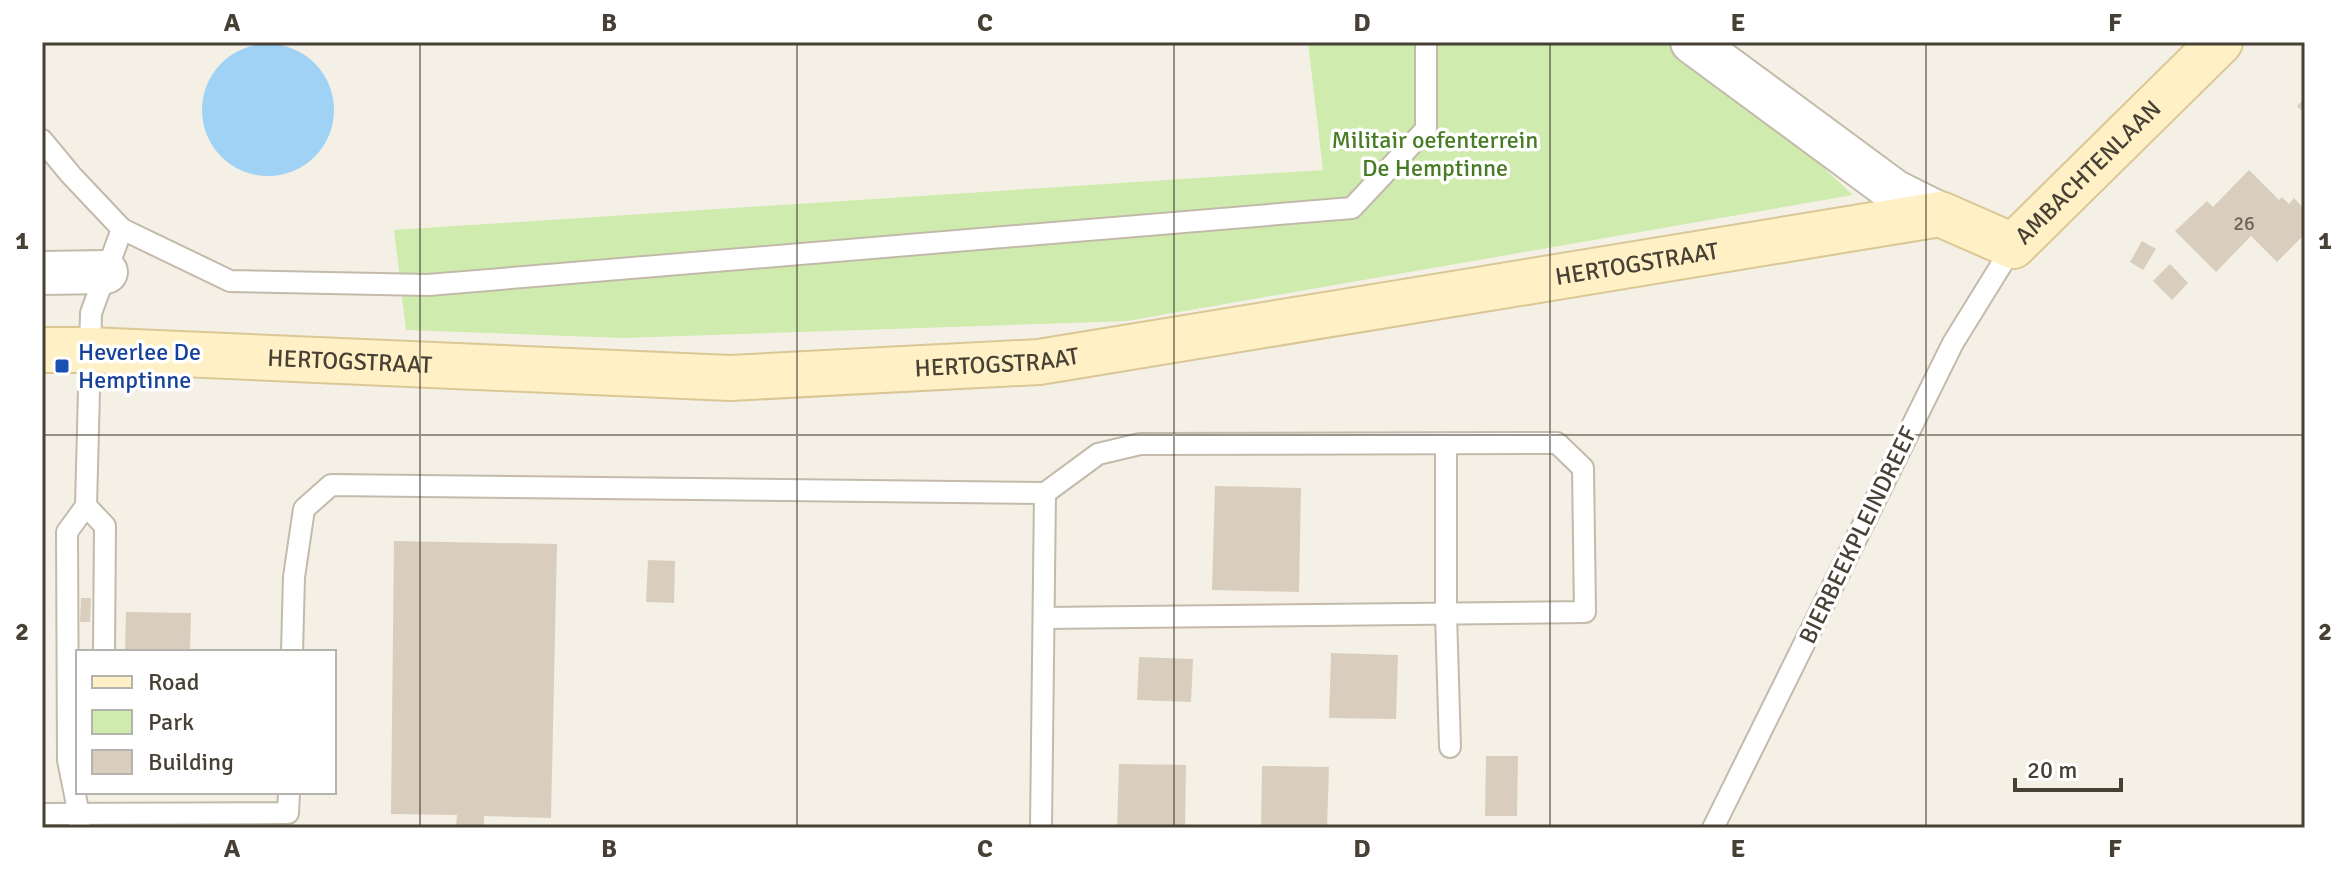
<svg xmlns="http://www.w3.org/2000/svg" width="2347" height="870" viewBox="0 0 2347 870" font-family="Signika,sans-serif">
	<rect width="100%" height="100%" fill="#f4f0e6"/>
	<!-- green -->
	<polygon fill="#cfebad" points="1308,42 1666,42 1690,61 1763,112 1853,195 1127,321 623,338 406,330 394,230 1323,170"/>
	<!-- water -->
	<circle fill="#9fd2f4" cx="268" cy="110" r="66"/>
	<!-- building -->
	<g fill="#d9cebe">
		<polygon points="2305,98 2305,114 2297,106"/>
		<polygon points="2249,170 2279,200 2282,197 2289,204 2294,198 2305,210 2305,234 2277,262 2251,236 2216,272 2175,231 2207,201 2213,207"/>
		<polygon points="2142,241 2156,249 2143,270 2130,262"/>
		<polygon points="2170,264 2188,283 2172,300 2153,281"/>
		<polygon points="1215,486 1301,488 1299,592 1212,590"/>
		<polygon points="394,541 557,544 551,818 484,816 484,828 456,828 457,815 391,814"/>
		<polygon points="648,560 675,561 674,603 646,602"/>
		<polygon points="81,598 91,598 90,622 80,622"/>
		<polygon points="126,612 191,613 190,652 125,652"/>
		<polygon points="1331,653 1398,655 1396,719 1329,718"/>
		<polygon points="1139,657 1193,659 1191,702 1137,700"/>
		<polygon points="1486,756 1518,756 1517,816 1485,816"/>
		<polygon points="1119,764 1186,765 1185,828 1117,828"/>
		<polygon points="1262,766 1329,767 1327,828 1261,828"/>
	</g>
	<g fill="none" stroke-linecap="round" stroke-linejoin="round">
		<defs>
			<g id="lane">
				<polyline points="42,140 71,175 122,229 230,281 428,285 1352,208 1426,129 1426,42"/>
				<polyline points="1446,444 1446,614 1450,747"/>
				<polyline points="86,506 105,526 104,652"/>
				<polyline points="1044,618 1585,612 1583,468 1557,443 1140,444 1098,454 1045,493"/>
				<polyline points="292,652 294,577 304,509 331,485 1045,493 1041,828"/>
				<polyline points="42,814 288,813 289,792"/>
				<polyline points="79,828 79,815 68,760 67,532 86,506 91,313 122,229"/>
				<polyline points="1713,828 1953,343 2013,246"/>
			</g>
			<g id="street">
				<polyline points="1692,42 1894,191 1940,214"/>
				<polyline points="42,273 106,272"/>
			</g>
			<g id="secondary">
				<path id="s1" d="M42 350H89L730 378 1039 362 1940 214 2013 246 2220 42"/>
			</g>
		</defs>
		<!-- lane casing -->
		<use href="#lane" stroke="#c3baab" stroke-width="24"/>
		<!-- street casing -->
		<use href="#street" stroke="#c3baab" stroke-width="46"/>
		<!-- secondary casing -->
		<use href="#secondary" stroke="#dac795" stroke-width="48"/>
		<!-- lane -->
		<use href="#lane" stroke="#fff" stroke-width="20"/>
		<!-- street -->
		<use href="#street" stroke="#fff" stroke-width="42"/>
		<!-- secondary -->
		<use href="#secondary" stroke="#fff1c5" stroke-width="44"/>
	</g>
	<!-- grid -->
	<path fill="none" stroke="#474035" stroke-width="2" stroke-opacity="0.55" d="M420 42V828M797 42V828M1174 42V828M1550 42V828M1926 42V828M42 435H2305"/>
	<!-- markers -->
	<rect fill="#1a4fb4" stroke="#fff" stroke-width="3" x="54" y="358" width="16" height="16" rx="4"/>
	<g text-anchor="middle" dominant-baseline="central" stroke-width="7" stroke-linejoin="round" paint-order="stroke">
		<!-- number labels -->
		<g font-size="20" fill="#6c6457">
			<text x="2244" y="223">26</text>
		</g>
		<!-- park labels -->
		<g font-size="24" fill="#477c25" stroke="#fff">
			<text x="1435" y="140">Militair oefenterrein<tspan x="1435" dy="28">De Hemptinne</tspan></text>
		</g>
		<!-- street labels -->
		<g font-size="24" fill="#474035" stroke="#fff">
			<text stroke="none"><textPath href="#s1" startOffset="2096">AMBACHTENLAAN</textPath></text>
			<text stroke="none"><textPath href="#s1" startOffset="1604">HERTOGSTRAAT</textPath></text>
			<text stroke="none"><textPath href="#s1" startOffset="308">HERTOGSTRAAT</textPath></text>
			<text stroke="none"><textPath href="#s1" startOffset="956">HERTOGSTRAAT</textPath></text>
			<text transform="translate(1858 535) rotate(-64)">BIERBEEKPLEINDREEF</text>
		</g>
		<!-- transit labels -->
		<g font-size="24" fill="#164399" stroke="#fff" text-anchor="start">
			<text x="78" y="352">Heverlee De<tspan x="78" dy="28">Hemptinne</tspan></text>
		</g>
	</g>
	<!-- border -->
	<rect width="2347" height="870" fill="none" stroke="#ffffff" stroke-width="88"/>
	<!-- legend -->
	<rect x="76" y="650" width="260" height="144" fill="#ffffff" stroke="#b5b3ae" stroke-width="2"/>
	<rect x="92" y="676" width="40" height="12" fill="#fff1c5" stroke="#b5b3ae" stroke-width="2"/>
	<text x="148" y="690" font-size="24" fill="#474035">Road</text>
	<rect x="92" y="710" width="40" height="24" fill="#cfebad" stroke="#b5b3ae" stroke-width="2"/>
	<text x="148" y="730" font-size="24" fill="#474035">Park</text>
	<rect x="92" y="750" width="40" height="24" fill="#d9cebe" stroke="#b5b3ae" stroke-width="2"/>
	<text x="148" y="770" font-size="24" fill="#474035">Building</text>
	<!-- scale -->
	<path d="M2015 778v12h106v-12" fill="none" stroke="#474035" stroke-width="4"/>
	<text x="2027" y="778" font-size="24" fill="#474035" stroke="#ffffff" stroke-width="6" paint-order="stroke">20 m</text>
	<rect x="44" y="44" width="2259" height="782" fill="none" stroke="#474035" stroke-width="3"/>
	<g font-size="26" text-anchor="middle" font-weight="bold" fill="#474035">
		<text x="232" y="31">A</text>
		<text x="609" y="31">B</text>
		<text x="985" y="31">C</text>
		<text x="1362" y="31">D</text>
		<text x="1738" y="31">E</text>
		<text x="2115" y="31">F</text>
		<text x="22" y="249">1</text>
		<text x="2325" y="249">1</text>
		<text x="22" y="640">2</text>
		<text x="2325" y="640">2</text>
		<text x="232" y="857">A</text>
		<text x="609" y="857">B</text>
		<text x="985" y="857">C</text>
		<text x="1362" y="857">D</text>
		<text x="1738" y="857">E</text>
		<text x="2115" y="857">F</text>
	</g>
</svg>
